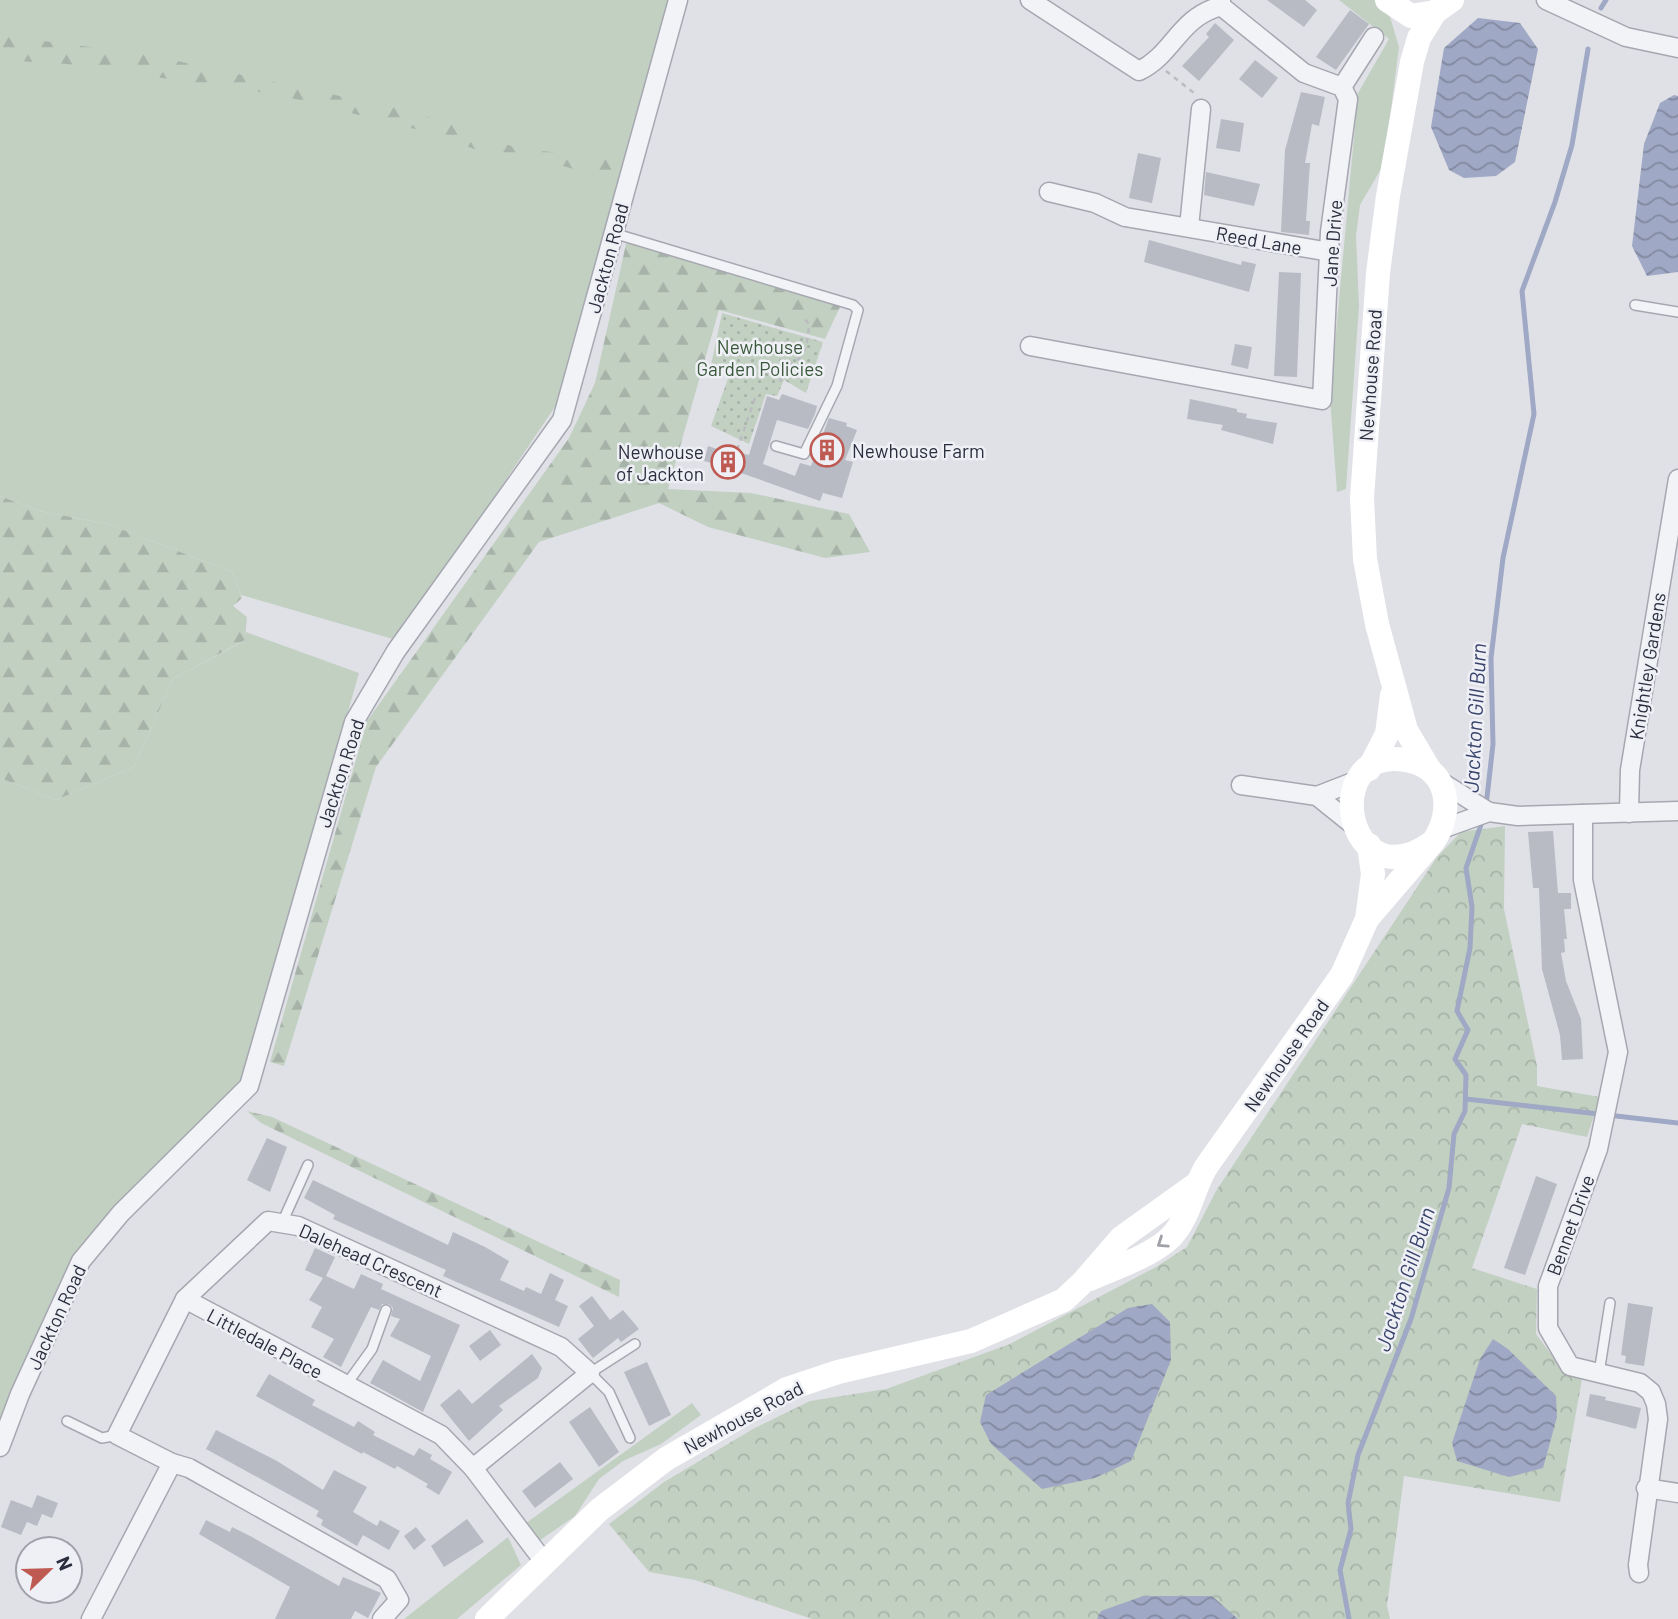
<svg xmlns="http://www.w3.org/2000/svg" width="1678" height="1619" viewBox="0 0 1678 1619" font-family="Barlow,sans-serif">
	<defs>
		<pattern id="forest-firs" width="22" height="20" patternUnits="userSpaceOnUse" patternTransform="scale(1.75)"><rect width="22" height="20" fill="#c2d0c2"/><path d="M5 1l3.5 6h-7zM16 11l3.5 6h-7z" fill="#a7b3a8"/></pattern>
		<pattern id="park-crowns" width="20" height="18" patternUnits="userSpaceOnUse" patternTransform="scale(1.75)"><rect width="20" height="18" fill="#c2d0c2"/><path d="M2 6a3 3 0 1 1 6 0M12 15a3 3 0 1 1 6 0" fill="none" stroke="#a7b3a8"/></pattern>
		<pattern id="garden-dots" width="8" height="8" patternUnits="userSpaceOnUse" patternTransform="scale(1.75)"><rect width="8" height="8" fill="#c2d0c2"/><path d="M2 2h.1M6 6h.1" fill="none" stroke="#a7b3a8" stroke-width="1.8" stroke-linecap="round"/></pattern>
		<pattern id="water-waves" width="16" height="10" patternUnits="userSpaceOnUse" patternTransform="scale(1.75)"><rect width="16" height="10" fill="#9fa8c4"/><path d="M0 5q4-4 8 0t8 0" fill="none" stroke="#8289a0"/></pattern>
	</defs>
	<rect width="100%" height="100%" fill="#e0e1e7"/>
	<!-- grass -->
	<g fill="#c2d0c2">
		<polygon points="0,0 672,0 565,392 461,546 393,639 241,595 232,572 108,524 39,511 0,496"/>
		<polygon points="1339,0 1374,0 1388,10 1399,47 1384,164 1360,205 1356,236 1359,306 1346,489 1337,492 1330,398 1358,93 1389,39"/>
		<polygon points="246,632 359,673 243,1082 94,1230 64,1280 0,1427 0,778 56,800 134,767 173,679 244,641"/>
		<polygon points="692,1403 701,1415 661,1444 623,1461 599,1479 575,1516 536,1543 522,1526"/>
		<polygon points="508,1537 521,1565 457,1619 404,1619"/>
	</g>
	<!-- forest -->
	<g fill="url(#forest-firs)">
		<polygon points="0,31 43,41 145,54 414,112 519,149 618,158 616,181 556,164 491,155 427,132 279,95 67,64 0,60"/>
		<polygon points="628,235 830,293 840,307 825,339 719,310 668,489 751,493 849,514 870,552 825,558 708,527 659,503 539,542 376,767 284,1066 270,1062 367,721 569,438 595,383"/>
		<polygon points="0,496 39,511 108,524 232,572 242,598 233,606 247,617 245,640 173,679 134,767 56,800 0,778"/>
		<polygon points="247,1111 272,1117 620,1280 619,1297 261,1123"/>
	</g>
	<!-- park -->
	<polygon fill="url(#park-crowns)" points="1505,826 1504,909 1537,1066 1537,1086 1600,1097 1587,1137 1522,1124 1472,1268 1537,1289 1536,1334 1562,1369 1582,1379 1560,1502 1404,1476 1387,1606 1390,1619 812,1619 695,1580 649,1572 609,1524 664,1482 753,1429 810,1401 886,1389 1010,1344 1156,1267 1187,1247 1216,1191 1437,857 1461,832"/>
	<!-- garden -->
	<polygon fill="url(#garden-dots)" points="722,313 823,342 806,393 784,380 777,396 766,394 749,444 711,426 730,373 711,365"/>
	<!-- water -->
	<g fill="url(#water-waves)">
		<polygon points="1478,18 1520,23 1538,49 1515,162 1496,176 1464,178 1449,170 1431,127 1444,48"/>
		<polygon points="1674,95 1678,96 1678,272 1647,276 1632,246 1644,144 1660,103"/>
		<polygon points="1152,1304 1170,1322 1171,1360 1131,1461 1095,1478 1042,1489 991,1444 980,1422 986,1395 1128,1308"/>
		<polygon points="1493,1339 1508,1349 1556,1396 1557,1417 1543,1468 1509,1477 1457,1461 1452,1443 1480,1359"/>
		<polygon points="1143,1596 1212,1596 1238,1619 1097,1619 1101,1611"/>
	</g>
	<g fill="none" stroke-linecap="round" stroke-linejoin="round">
		<!-- stream -->
		<g stroke="#9fa8c4" stroke-width="5">
			<polyline points="1601,8 1606,0"/>
			<polyline points="1486,806 1493,744 1491,658 1503,558 1534,414 1522,291 1555,202 1572,145 1588,49"/>
			<polyline points="1466,1099 1678,1123"/>
			<polyline points="1349,1619 1340,1570 1351,1529 1348,1503 1358,1455 1411,1319 1449,1188 1454,1134 1465,1111 1466,1075 1455,1059 1468,1030 1457,1011 1470,948 1472,907 1466,868 1483,819"/>
		</g>
	</g>
	<!-- building -->
	<g fill="#b8bac4">
		<polygon points="1267,0 1305,0 1317,10 1304,27"/>
		<polygon points="1350,10 1369,24 1336,70 1316,57"/>
		<polygon points="1215,23 1234,40 1199,81 1182,66 1209,37 1206,34"/>
		<polygon points="1255,60 1278,78 1262,98 1239,79"/>
		<polygon points="1301,92 1325,97 1319,126 1312,124 1305,163 1310,163 1306,221 1310,221 1309,235 1281,232 1285,150"/>
		<polygon points="1221,119 1244,123 1240,152 1216,148"/>
		<polygon points="1138,153 1161,158 1152,203 1129,198"/>
		<polygon points="1206,172 1260,184 1254,206 1204,195"/>
		<polygon points="1149,240 1241,265 1242,261 1256,264 1249,292 1144,262"/>
		<polygon points="1279,272 1301,273 1297,377 1274,376"/>
		<polygon points="1235,344 1252,347 1248,369 1231,365"/>
		<polygon points="782,394 817,406 815,414 808,429 777,420 763,464 795,476 800,463 811,466 829,418 847,423 846,426 857,430 845,460 853,462 842,498 823,493 820,501 744,474 715,468 716,464 704,461 708,446 732,454 733,451 749,455 767,396 779,400"/>
		<polygon points="1190,399 1237,409 1237,412 1247,414 1246,418 1277,423 1273,444 1221,430 1223,425 1187,419"/>
		<polygon points="1553,831 1558,893 1571,893 1571,909 1564,909 1567,939 1564,939 1565,952 1561,953 1566,981 1581,1019 1583,1059 1562,1060 1560,1035 1542,969 1539,888 1533,888 1528,832"/>
		<polygon points="267,1138 287,1147 270,1192 247,1180"/>
		<polygon points="1536,1176 1557,1184 1525,1275 1504,1268"/>
		<polygon points="313,1180 448,1245 453,1232 485,1247 509,1261 500,1280 524,1291 526,1287 541,1294 550,1273 564,1280 555,1300 568,1306 559,1327 443,1276 446,1270 333,1219 335,1215 304,1198"/>
		<polygon points="315,1248 335,1257 326,1276 354,1289 361,1274 383,1284 381,1289 460,1325 423,1412 370,1383 383,1360 420,1381 431,1356 390,1336 400,1319 391,1316 393,1308 389,1304 382,1304 379,1310 371,1307 341,1367 323,1357 334,1339 311,1327 322,1307 309,1300 323,1278 305,1270"/>
		<polygon points="592,1296 610,1320 623,1310 639,1329 621,1342 618,1338 593,1358 578,1339 594,1326 579,1306"/>
		<polygon points="1628,1303 1653,1307 1644,1366 1625,1363 1626,1356 1621,1355"/>
		<polygon points="490,1330 501,1345 480,1361 469,1346"/>
		<polygon points="532,1354 542,1368 538,1378 499,1406 503,1410 469,1441 440,1405 459,1389 472,1404"/>
		<polygon points="647,1362 671,1415 649,1426 624,1372"/>
		<polygon points="269,1374 315,1400 312,1405 354,1427 358,1421 375,1432 373,1435 414,1456 419,1448 432,1455 430,1459 452,1472 439,1495 426,1487 428,1484 397,1466 395,1469 363,1452 362,1454 256,1396"/>
		<polygon points="1590,1394 1606,1397 1605,1400 1641,1408 1636,1429 1586,1416"/>
		<polygon points="590,1407 619,1452 599,1467 569,1422"/>
		<polygon points="216,1430 277,1461 323,1490 334,1470 367,1487 353,1512 377,1526 380,1520 400,1531 389,1550 363,1535 357,1546 321,1525 323,1520 316,1516 319,1511 206,1449"/>
		<polygon points="560,1462 573,1479 535,1508 522,1491"/>
		<polygon points="37,1495 58,1503 52,1518 42,1514 37,1526 27,1522 21,1535 1,1527 11,1500 32,1508"/>
		<polygon points="467,1519 484,1542 444,1567 431,1546"/>
		<polygon points="206,1520 230,1532 232,1527 252,1537 339,1586 343,1577 381,1593 368,1618 355,1611 351,1619 275,1619 290,1587 199,1534"/>
		<polygon points="416,1527 426,1540 414,1550 404,1536"/>
	</g>
	<g fill="none" stroke-linecap="round" stroke-linejoin="round">
		<defs>
			<g id="lane">
				<polyline points="613,233 853,305 858,310 837,386 804,454 776,446"/>
				<polyline points="1635,305 1678,312"/>
				<polyline points="282,1223 308,1165"/>
				<polyline points="1599,1373 1610,1303"/>
				<polyline points="346,1385 372,1349 386,1310"/>
				<polyline points="67,1421 102,1438 117,1435"/>
				<polyline points="630,1438 609,1392 590,1373 635,1344"/>
			</g>
			<g id="street">
				<path d="M1030 0 1139 71C1174 54 1178 18 1221 6"/>
				<polyline points="1546,0 1626,37 1678,48"/>
				<polyline points="1342,87 1374,37"/>
				<polyline points="1049,192 1095,203 1125,217 1330,252"/>
				<polyline points="1189,227 1201,109"/>
				<polyline points="1030,346 1322,400 1330,232 1348,99 1342,87 1304,73 1221,6 1221,0"/>
				<polyline points="1440,781 1489,812 1518,816 1678,811"/>
				<polyline points="1241,785 1317,796 1353,825"/>
				<polyline points="1317,796 1358,780"/>
				<polyline points="1629,813 1630,770 1678,479"/>
				<polyline points="1583,814 1583,880 1618,1052 1598,1149 1548,1286 1548,1328 1570,1366 1640,1383 1651,1392 1656,1404 1658,1419 1638,1565 1639,1573"/>
				<polyline points="1442,829 1489,812"/>
				<polyline points="185,1299 441,1435 473,1468 545,1563"/>
				<polyline points="0,1447 20,1394 81,1261 121,1213 249,1086 354,722 396,651 562,420 678,0"/>
				<polyline points="1646,1488 1678,1493"/>
				<polyline points="91,1619 172,1463"/>
				<polyline points="382,1619 399,1600 387,1579 189,1468 172,1463 117,1435 185,1299 268,1221 298,1226 561,1347 590,1373 473,1468"/>
			</g>
		</defs>
		<!-- lane casing -->
		<use href="#lane" stroke="#a6a7b1" stroke-width="12"/>
		<!-- street casing -->
		<use href="#street" stroke="#a6a7b1" stroke-width="21"/>
		<!-- path -->
		<g stroke="#babcc2" stroke-width="2.5" stroke-dasharray="5 5" stroke-linecap="butt">
			<polyline points="1166,71 1194,93"/>
			<path d="M780 382 786 365C806 361 808 341 809 324L804 318"/>
			<polyline points="737,450 756,395"/>
		</g>
		<!-- lane -->
		<use href="#lane" stroke="#f2f3f6" stroke-width="9"/>
		<!-- street -->
		<use href="#street" stroke="#f2f3f6" stroke-width="18"/>
		<!-- secondary -->
		<g stroke="#fff" stroke-width="24">
			<polyline points="1387,0 1411,16 1435,12 1452,0"/>
			<polyline points="1369,769 1387,734 1392,695"/>
			<polyline points="1429,769 1406,730 1377,624 1365,559 1362,498 1378,273 1388,196 1412,62 1419,38 1435,12"/>
			<path d="M1367 919 1433 842C1455 810 1449 767 1405 760 1318 745 1345 905 1433 842"/>
			<path d="M1090 1279C1114 1268 1161 1253 1176 1231 1190 1213 1194 1187 1206 1167L1342 975 1367 919 1373 874 1369 845"/>
			<polyline points="487,1619 599,1510 666,1459 787,1389 838,1372 971,1341 1064,1300 1083,1282 1121,1238 1195,1185"/>
		</g>
	</g>
	<!-- one-way arrows -->
	<defs><path id="oneway-chevron" d="M-2-3.5L2.5 0L-2 3.5" fill="none" stroke-width="1.6" stroke-linecap="round" stroke-linejoin="round" transform="scale(1.75)"/></defs>
	<use stroke="#9fa0a8" href="#oneway-chevron" transform="translate(1162 1243) rotate(146)"/>
	<!-- icons -->
	<defs>
		<symbol id="building-ring" viewBox="-11 -11 22 22"><circle r="9.5" fill="#eff0f5" stroke="#bf5a52" stroke-width="1.5"/><path d="M-4-6H4V6H1V3H-1V6H-4ZM-2.5-4.3h1.7v1.8h-1.7ZM.8-4.3h1.7v1.8H.8ZM-2.5-1h1.7V.8h-1.7ZM.8-1h1.7V.8H.8Z" fill="#bf5a52"/></symbol>
	</defs>
	<g fill-rule="evenodd">
		<use href="#building-ring" x="808" y="431" width="38" height="38"/>
		<use href="#building-ring" x="709" y="443" width="38" height="38"/>
	</g>
	<g text-anchor="middle" dominant-baseline="central" stroke-width="5" stroke-linejoin="round" paint-order="stroke">
		<!-- street labels -->
		<g font-size="19" fill="#2a2d3d" stroke="#eff0f5">
			<text transform="translate(1259 240) rotate(10)">Reed Lane</text>
			<text transform="translate(1332 243) rotate(-86)">Jane Drive</text>
			<text transform="translate(607 258) rotate(-75)">Jackton Road</text>
			<text transform="translate(1370 375) rotate(-86)">Newhouse Road</text>
			<text transform="translate(1647 666) rotate(-81)">Knightley Gardens</text>
			<text transform="translate(340 773) rotate(-72)">Jackton Road</text>
			<text transform="translate(1286 1055) rotate(-55)">Newhouse Road</text>
			<text transform="translate(1570 1225) rotate(-70)">Bennet Drive</text>
			<text transform="translate(371 1260) rotate(24)">Dalehead Crescent</text>
			<text transform="translate(56 1317) rotate(-65)">Jackton Road</text>
			<text transform="translate(265 1343) rotate(28)">Littledale Place</text>
			<text transform="translate(743 1417) rotate(-28)">Newhouse Road</text>
		</g>
		<!-- park labels -->
		<g font-size="19" fill="#39573a" stroke="#eff0f5">
			<text x="760" y="346">Newhouse<tspan x="760" dy="22">Garden Policies</tspan></text>
		</g>
		<!-- poi labels -->
		<g font-size="19" fill="#2a2d3d" stroke="#eff0f5" text-anchor="start">
			<text x="852" y="450">Newhouse Farm</text>
			<text x="704" y="451" text-anchor="end">Newhouse<tspan x="704" dy="22">of Jackton</tspan></text>
		</g>
		<!-- water labels -->
		<g font-size="21" font-style="italic" fill="#39446c" stroke="#eff0f5">
			<text transform="translate(1474 718) rotate(-87)">Jackton Gill Burn</text>
			<text transform="translate(1404 1279) rotate(-72)">Jackton Gill Burn</text>
		</g>
	</g>
	<!-- north arrow -->
	<g transform="translate(49 1570) rotate(67)"><circle r="33" fill="#eff0f5" stroke="#a0a2ab" stroke-width="2"/>
	<path d="M0-5L12 26L0 18L-12 26Z" fill="#bf5a52"/>
	<text y="-10" font-size="19" font-weight="bold" text-anchor="middle" fill="#2a2d3d">N</text>
	</g>
</svg>
